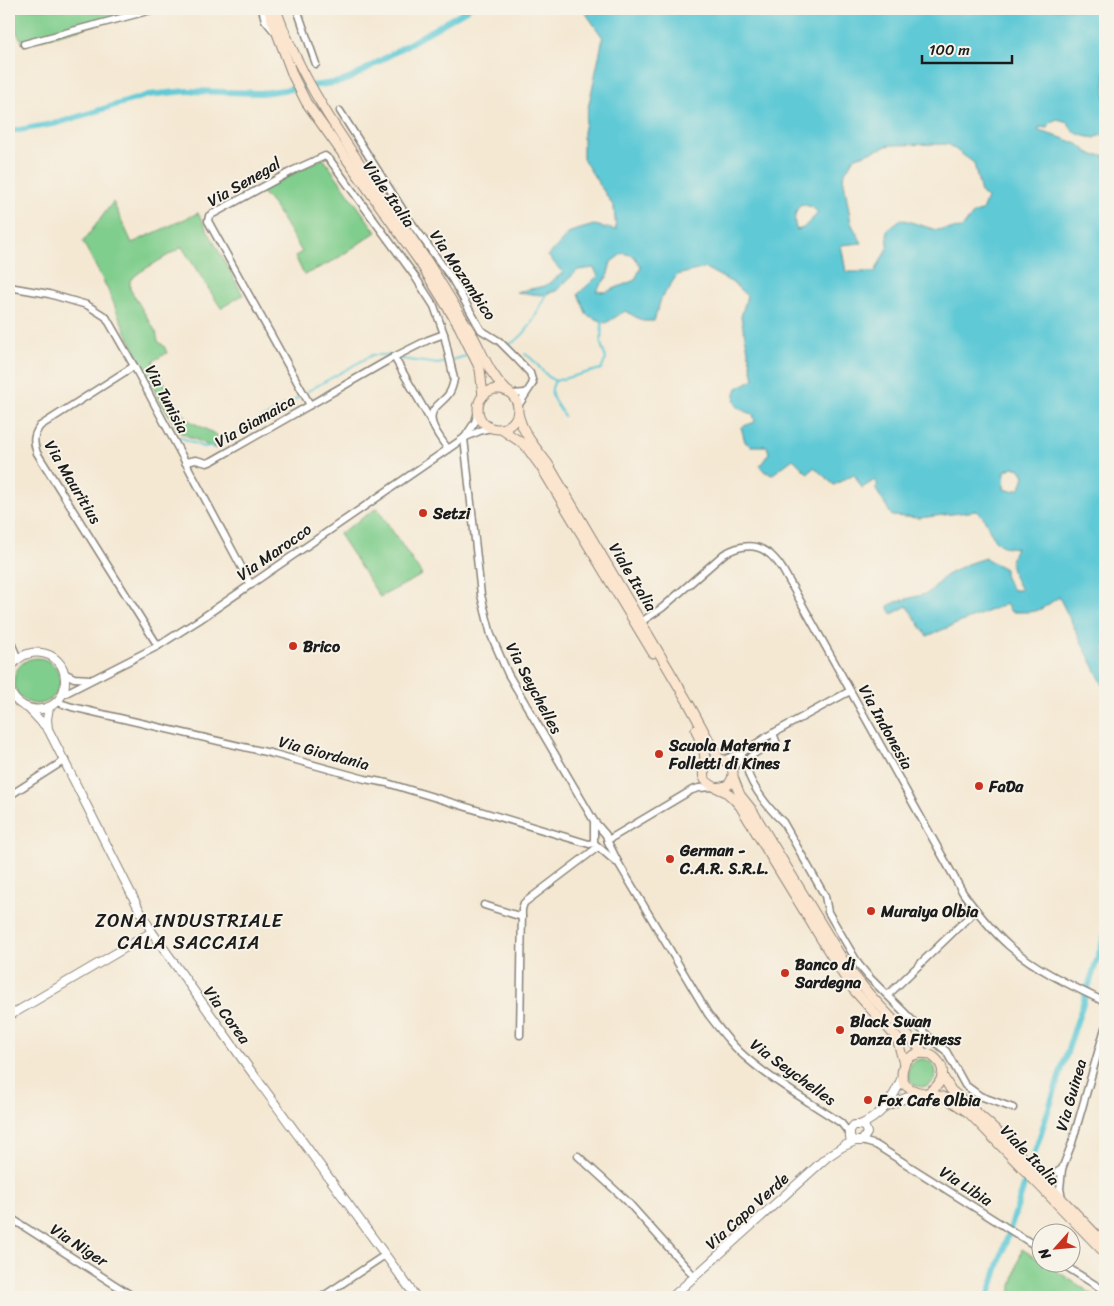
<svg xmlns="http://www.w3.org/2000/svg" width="1114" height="1306" viewBox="0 0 1114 1306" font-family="Sriracha,sans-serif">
	<rect width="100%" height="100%" fill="#f7f3e8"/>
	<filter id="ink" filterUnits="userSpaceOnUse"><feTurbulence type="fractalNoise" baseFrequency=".02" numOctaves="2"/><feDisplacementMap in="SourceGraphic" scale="10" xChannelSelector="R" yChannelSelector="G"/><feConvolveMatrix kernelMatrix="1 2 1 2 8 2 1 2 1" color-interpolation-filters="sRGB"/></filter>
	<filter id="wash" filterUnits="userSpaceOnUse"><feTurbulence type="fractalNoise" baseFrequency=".0096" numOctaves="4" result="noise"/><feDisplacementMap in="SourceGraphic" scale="20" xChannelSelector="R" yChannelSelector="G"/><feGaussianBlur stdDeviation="1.12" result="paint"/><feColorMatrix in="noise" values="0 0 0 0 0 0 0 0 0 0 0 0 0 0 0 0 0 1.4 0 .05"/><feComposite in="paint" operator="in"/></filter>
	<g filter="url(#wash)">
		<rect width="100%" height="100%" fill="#f4e8d3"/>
		<!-- green -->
		<g fill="#80ce8d" stroke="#4e7554">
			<path d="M9 9H155L24 44C17 33 9 22 9 9Z"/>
			<polygon points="323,158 376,232 335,260 304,275 295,256 302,252 275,207 261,191"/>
			<polygon points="113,202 132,243 198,213 243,295 221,308 182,247 140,272 130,280 130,289 156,332 158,341 164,346 167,353 153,361 178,409 192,422 217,435 216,449 179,432 157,395 125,330 107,288 83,242"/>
			<polygon points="377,508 422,575 380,597 339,534"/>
			<circle cx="37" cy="681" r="23"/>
			<circle cx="922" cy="1073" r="14"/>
			<polygon points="1022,1249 1041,1261 1042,1264 1046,1264 1097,1297 1009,1297"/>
		</g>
		<!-- water -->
		<path fill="#5ec9d6" stroke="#3d7279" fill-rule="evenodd" d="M583 9H1105V137L1101 135 1095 138C1084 136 1071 135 1068 122L1057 119 1051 122 1047 128 1039 127V131C1051 135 1082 142 1087 152L1097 156 1105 155V686L1103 685 1059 597C1036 613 1039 612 1011 612L1006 604 927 636 907 606 892 614 888 606 896 602 928 593 945 576 967 564 985 558 1005 569V578L1013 590H1021C1013 574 1006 566 1016 548 1012 547 1007 547 1003 546 988 540 990 518 976 511L919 518 892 516 875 488 878 486 875 480 862 488 854 474 834 485 814 467 808 474 793 459 773 474 765 472 760 466 769 453 767 446H751L745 442 741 427 755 422 753 414C738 410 730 404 737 388L754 379 741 317 747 296 733 283 705 268 677 275 661 299 654 321H643L625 311 606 323 587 315 578 294 598 276 594 268 578 270 556 291 541 295 516 292 545 286 563 273 548 256 570 232 594 225 616 230 614 207 583 159V132L603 38ZM948 144 974 163 981 193 987 198 982 211 974 213 962 228 936 230 901 219 887 230 888 246 875 272H846L841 245 862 243 851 223 843 176 854 158 890 145ZM801 204 812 207 818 213 803 228 797 230C793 222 794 211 801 204ZM623 253 634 256 641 267 635 280 606 292 596 291 607 277 611 262ZM1013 467 1020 469 1024 476 1020 489 1012 491 1004 489 1005 471Z"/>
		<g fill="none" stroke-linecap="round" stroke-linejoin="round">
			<!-- stream -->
			<g stroke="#5ec9d6" stroke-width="2">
				<path d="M507 345C527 339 538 311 546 294"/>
				<path d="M525 354C539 362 540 373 555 381L601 369 606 359 601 344 602 322"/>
				<polyline points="402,359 438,364 466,356"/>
				<path d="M555 381C546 396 557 403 564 416"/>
				<polyline points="308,391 372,355 389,355"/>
				<polyline points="180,437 203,447 218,445 299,397"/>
			</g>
			<!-- canal -->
			<g stroke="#5ec9d6" stroke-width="6">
				<polyline points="9,130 19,130 58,123 148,95 187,91 262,93 340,82 351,78 468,9"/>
				<polyline points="988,1297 1105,935"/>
			</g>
		</g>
	</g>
	<g filter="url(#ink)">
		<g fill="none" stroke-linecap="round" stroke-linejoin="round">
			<defs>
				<g id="minor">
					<polyline points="262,9 265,20 274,31"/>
					<polyline points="297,9 316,64"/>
					<polyline points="24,44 155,9"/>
					<polyline points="340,111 408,218 452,279 481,330 499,341 517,359 530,373 533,383 518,406"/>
					<polyline points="9,287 49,294 87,305 106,317 134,366 251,585"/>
					<polyline points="394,357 431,421"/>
					<path d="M134 366 40 426C33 436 33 441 37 453L158 646"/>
					<polyline points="512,394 525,393"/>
					<path d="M310 405 208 221 209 216 294 170 325 156 330 160 414 275 434 306 444 334 454 379C453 385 452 390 448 395 440 405 427 409 433 425 436 433 443 442 448 449"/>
					<polyline points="465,437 475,422 478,412"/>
					<path d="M464 438 481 595 491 635 508 674 594 821 606 835 608 842 619 864 708 1014C721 1031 733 1047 749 1060 777 1084 810 1102 841 1123L849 1133"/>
					<polyline points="185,462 196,460 207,463 212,461 394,357 428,340 444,334"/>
					<path d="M641 622 662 608 724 554C750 539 768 546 783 570L963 893C977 912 991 930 1009 946 1037 970 1072 986 1105 1002"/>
					<polyline points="9,638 18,659"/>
					<polyline points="64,673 74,678 90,679"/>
					<polyline points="62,695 158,646 199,620 464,438 482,430 491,428"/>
					<polyline points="57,702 72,707 274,754 365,779 387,783 589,844 594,843"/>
					<path d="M773 733 776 741C770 745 753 753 749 758 738 773 772 812 783 822L825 896 828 912 859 965 869 977 930 1038 946 1051 965 1085 980 1096 1013 1108"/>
					<polyline points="723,760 743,752 768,736 850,691"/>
					<polyline points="733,770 743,752"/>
					<polyline points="9,796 65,760"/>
					<polyline points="594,823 594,843 616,862"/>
					<polyline points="608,840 692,790 699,788 713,787"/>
					<polyline points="484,905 522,917"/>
					<polyline points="888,995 976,910"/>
					<polyline points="520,1035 522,909 524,903 598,847"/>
					<polyline points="862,1141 876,1145 1042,1250"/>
					<polyline points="578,1156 626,1200 694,1276"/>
					<path d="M1038 1174C1049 1176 1054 1175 1062 1169"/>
					<polyline points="1062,1198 1060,1189 1062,1169 1072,1143 1105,1028"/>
					<polyline points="9,1217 134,1297"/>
					<polyline points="1062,1264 1105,1291"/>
					<polyline points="322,1297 385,1255"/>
				</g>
				<g id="tertiary">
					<path d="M9 673C18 643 64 647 65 679 67 714 20 721 9 688"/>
					<polyline points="29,709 48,729 140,911 152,932 243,1060 416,1297"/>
					<polyline points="48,729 47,719 49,707"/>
					<polyline points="9,1016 152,932"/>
					<polyline points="886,1106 918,1093"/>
					<path d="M860 1125C882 1116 894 1098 902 1077"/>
					<polyline points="672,1297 826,1158 842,1147 855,1141 862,1141 867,1133 865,1127 860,1125 854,1125 850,1130 850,1138 855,1141"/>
				</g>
				<g id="secondary">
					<polyline points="268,9 293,76 306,102 419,261 459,326 480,369 483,396"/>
					<path d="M276 9C308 102 372 177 425 258 442 284 457 310 473 336 484 356 489 373 506 390"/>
					<circle cx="498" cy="409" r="20"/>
					<path d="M518 413C522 433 536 448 548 464L689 704 719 759"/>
					<polyline points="501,429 525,445 541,467 653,653"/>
					<polyline points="696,730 704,751 706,768"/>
					<polyline points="733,777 740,795 752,810 848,968 870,995 924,1053"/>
					<path d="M717 788 727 786C737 776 734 764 721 759 715 759 711 761 707 765 695 782 716 787 726 792 731 796 736 801 740 806L842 973 853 989 897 1038 904 1064"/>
					<polyline points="942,1075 951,1090 995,1129 1105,1244"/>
					<path d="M924 1094C939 1089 950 1072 936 1059 925 1048 906 1054 903 1068 896 1095 927 1092 943 1097 952 1101 960 1107 969 1113L1105 1253"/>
				</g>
			</defs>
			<!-- minor casing -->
			<use href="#minor" stroke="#888278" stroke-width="9"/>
			<!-- tertiary casing -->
			<use href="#tertiary" stroke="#888278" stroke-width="10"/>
			<!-- secondary casing -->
			<use href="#secondary" stroke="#888278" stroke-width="11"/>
			<!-- minor -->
			<use href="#minor" stroke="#fff" stroke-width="6"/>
			<!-- tertiary -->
			<use href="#tertiary" stroke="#fff" stroke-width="8"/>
			<!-- secondary -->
			<use href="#secondary" stroke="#fbe5cf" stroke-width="9"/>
		</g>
	</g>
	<!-- markers -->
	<g fill="#c8321e" stroke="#f7f3e8" stroke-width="2">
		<circle cx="423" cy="513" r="5"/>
		<circle cx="293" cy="646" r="5"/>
		<circle cx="659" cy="754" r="5"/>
		<circle cx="979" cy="786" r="5"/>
		<circle cx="670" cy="859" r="5"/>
		<circle cx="871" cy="911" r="5"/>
		<circle cx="785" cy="973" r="5"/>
		<circle cx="840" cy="1030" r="5"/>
		<circle cx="868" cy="1100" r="5"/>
	</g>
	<g text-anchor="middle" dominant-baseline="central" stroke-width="4" stroke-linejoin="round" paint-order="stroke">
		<!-- street labels -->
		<g font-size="16" fill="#1c1c1c" stroke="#f7f3e8">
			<text transform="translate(244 182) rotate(-30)">Via Senegal</text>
			<text transform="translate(389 194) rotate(55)">Viale Italia</text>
			<text transform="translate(463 275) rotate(56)">Via Mozambico</text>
			<text transform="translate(167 399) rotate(62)">Via Tunisia</text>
			<text transform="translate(255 421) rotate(-30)">Via Giamaica</text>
			<text transform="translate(73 482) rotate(59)">Via Mauritius</text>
			<text transform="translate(274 552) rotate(-35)">Via Marocco</text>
			<text transform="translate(633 577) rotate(59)">Viale Italia</text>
			<text transform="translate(534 688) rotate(62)">Via Seychelles</text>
			<text transform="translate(886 727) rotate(61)">Via Indonesia</text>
			<text transform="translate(324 753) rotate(15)">Via Giordania</text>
			<text transform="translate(227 1015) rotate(54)">Via Corea</text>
			<text transform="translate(793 1072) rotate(36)">Via Seychelles</text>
			<text transform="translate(1071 1095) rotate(-74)">Via Guinea</text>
			<text transform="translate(1030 1155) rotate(46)">Viale Italia</text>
			<text transform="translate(966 1186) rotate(33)">Via Libia</text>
			<text transform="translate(747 1211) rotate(-42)">Via Capo Verde</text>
			<text transform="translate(79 1245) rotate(33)">Via Niger</text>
		</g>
		<!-- poi labels -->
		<g font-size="16" font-weight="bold" fill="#1c1c1c" stroke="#f7f3e8" text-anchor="start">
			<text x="433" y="513">Setzi</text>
			<text x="303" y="646">Brico</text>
			<text x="669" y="745">Scuola Materna I<tspan x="669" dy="18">Folletti di Kines</tspan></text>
			<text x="989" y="786">FaDa</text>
			<text x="680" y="850">German -<tspan x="680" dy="18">C.A.R. S.R.L.</tspan></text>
			<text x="881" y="911">Muraiya Olbia</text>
			<text x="795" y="964">Banco di<tspan x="795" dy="18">Sardegna</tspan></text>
			<text x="850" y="1021">Black Swan<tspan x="850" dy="18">Danza &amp; Fitness</tspan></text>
			<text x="878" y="1100">Fox Cafe Olbia</text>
		</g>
		<!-- quarter labels -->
		<g font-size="19" letter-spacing="1" fill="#1c1c1c" stroke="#f7f3e8">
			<text x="189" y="920">ZONA INDUSTRIALE<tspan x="189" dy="22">CALA SACCAIA</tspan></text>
		</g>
	</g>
	<!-- margin -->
	<rect width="1114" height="1306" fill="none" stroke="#f7f3e8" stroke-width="30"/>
	<!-- north arrow -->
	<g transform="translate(1056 1248) rotate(243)"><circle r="24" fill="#f7f3e8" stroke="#9f9d96"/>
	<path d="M0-4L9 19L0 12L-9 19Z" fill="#c8321e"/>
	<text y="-8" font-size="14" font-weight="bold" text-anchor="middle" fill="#1c1c1c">N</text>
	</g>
	<!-- scale -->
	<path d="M922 55v8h90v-8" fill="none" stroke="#1c1c1c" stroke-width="2.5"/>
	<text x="929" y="55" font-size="15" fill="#1c1c1c" stroke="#f7f3e8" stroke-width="4" paint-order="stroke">100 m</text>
</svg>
